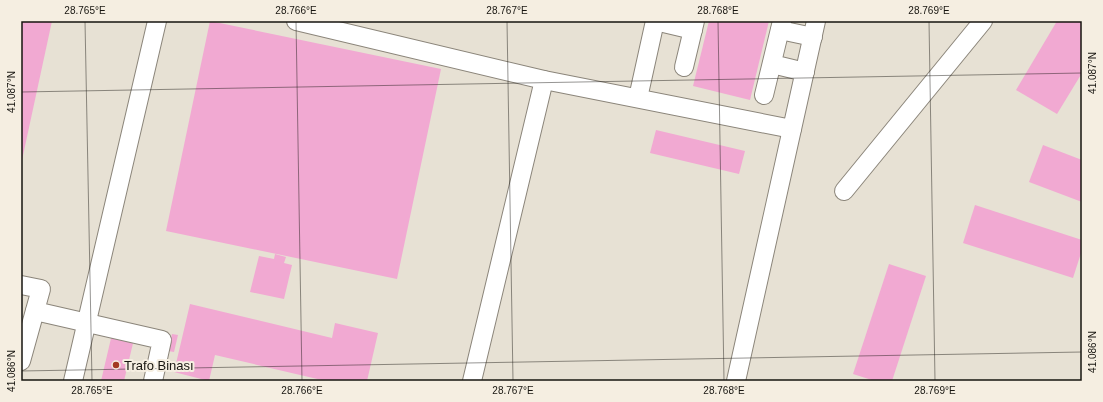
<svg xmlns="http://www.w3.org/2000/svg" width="1103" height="402" viewBox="0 0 1103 402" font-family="Helvetica,sans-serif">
	<rect width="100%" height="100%" fill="#e7e1d4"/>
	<!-- building -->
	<g fill="#f1a9d2">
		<polygon points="21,21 52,21 22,160 21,160"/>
		<polygon points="210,21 441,69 397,279 166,231"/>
		<polygon points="709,21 769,21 750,100 693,86"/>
		<polygon points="1057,21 1082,21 1082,73 1057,114 1016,90"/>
		<polygon points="656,130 745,151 739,174 650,153"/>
		<polygon points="1043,145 1082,160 1082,202 1029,182"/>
		<polygon points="975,205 1082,240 1082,250 1073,278 963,243"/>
		<polygon points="275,254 286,257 284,263 292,265 284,299 250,292 259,256 274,259"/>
		<polygon points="889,264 926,276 892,381 875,381 853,374"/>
		<polygon points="190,304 332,338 335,323 378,333 367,381 326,381 215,355 209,381 174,372"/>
		<polygon points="112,334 134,339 124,381 101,381"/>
		<polygon points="172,334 178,335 174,352 168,351"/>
	</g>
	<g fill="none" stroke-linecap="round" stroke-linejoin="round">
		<defs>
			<g id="minor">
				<polyline points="296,21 544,80 792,129"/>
				<polyline points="655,21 693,30"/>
				<polyline points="780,30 813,37"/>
				<polyline points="772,64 805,72"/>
				<polyline points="684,67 695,21"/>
				<polyline points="764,95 782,21"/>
				<polyline points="638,98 655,21"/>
				<polyline points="844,191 983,21"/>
				<polyline points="21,285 41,289 21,361"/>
				<polyline points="35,311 162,340 153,381"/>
				<polyline points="73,381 157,21"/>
				<polyline points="472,381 544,80"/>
				<polyline points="736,381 816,21"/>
			</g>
		</defs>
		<!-- minor casing -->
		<use href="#minor" stroke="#8b857a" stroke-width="20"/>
		<!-- minor -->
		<use href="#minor" stroke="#fff" stroke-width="18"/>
	</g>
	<!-- ticks -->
	<path fill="none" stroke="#16140f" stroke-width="1" stroke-opacity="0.45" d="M85 21 92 381M296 21 302 381M507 21 513 381M718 21 724 381M929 21 935 381M21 92 1082 73M21 371 1082 352"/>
	<!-- markers -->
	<circle fill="#a33a21" stroke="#f5eee1" stroke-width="1.5" cx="116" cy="365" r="4"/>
	<g text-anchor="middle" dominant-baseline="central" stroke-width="4" stroke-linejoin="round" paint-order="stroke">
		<!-- poi labels -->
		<g font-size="13" fill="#16140f" stroke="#f5eee1" text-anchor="start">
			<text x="124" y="365">Trafo Binası</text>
		</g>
	</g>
	<!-- border -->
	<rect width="1103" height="402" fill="none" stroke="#f5eee1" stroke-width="44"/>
	<rect x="22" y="22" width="1059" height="358" fill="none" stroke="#16140f" stroke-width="1.5"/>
	<g font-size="10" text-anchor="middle" fill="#16140f">
		<text x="85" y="14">28.765°E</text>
		<text x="296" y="14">28.766°E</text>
		<text x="507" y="14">28.767°E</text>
		<text x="718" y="14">28.768°E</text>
		<text x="929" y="14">28.769°E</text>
		<text transform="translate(1092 73) rotate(-90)" y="4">41.087°N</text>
		<text transform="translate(11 92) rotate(-90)" y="4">41.087°N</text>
		<text transform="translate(1092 352) rotate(-90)" y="4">41.086°N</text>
		<text transform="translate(11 371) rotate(-90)" y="4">41.086°N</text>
		<text x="92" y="394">28.765°E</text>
		<text x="302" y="394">28.766°E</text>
		<text x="513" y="394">28.767°E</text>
		<text x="724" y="394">28.768°E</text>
		<text x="935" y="394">28.769°E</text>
	</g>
</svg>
